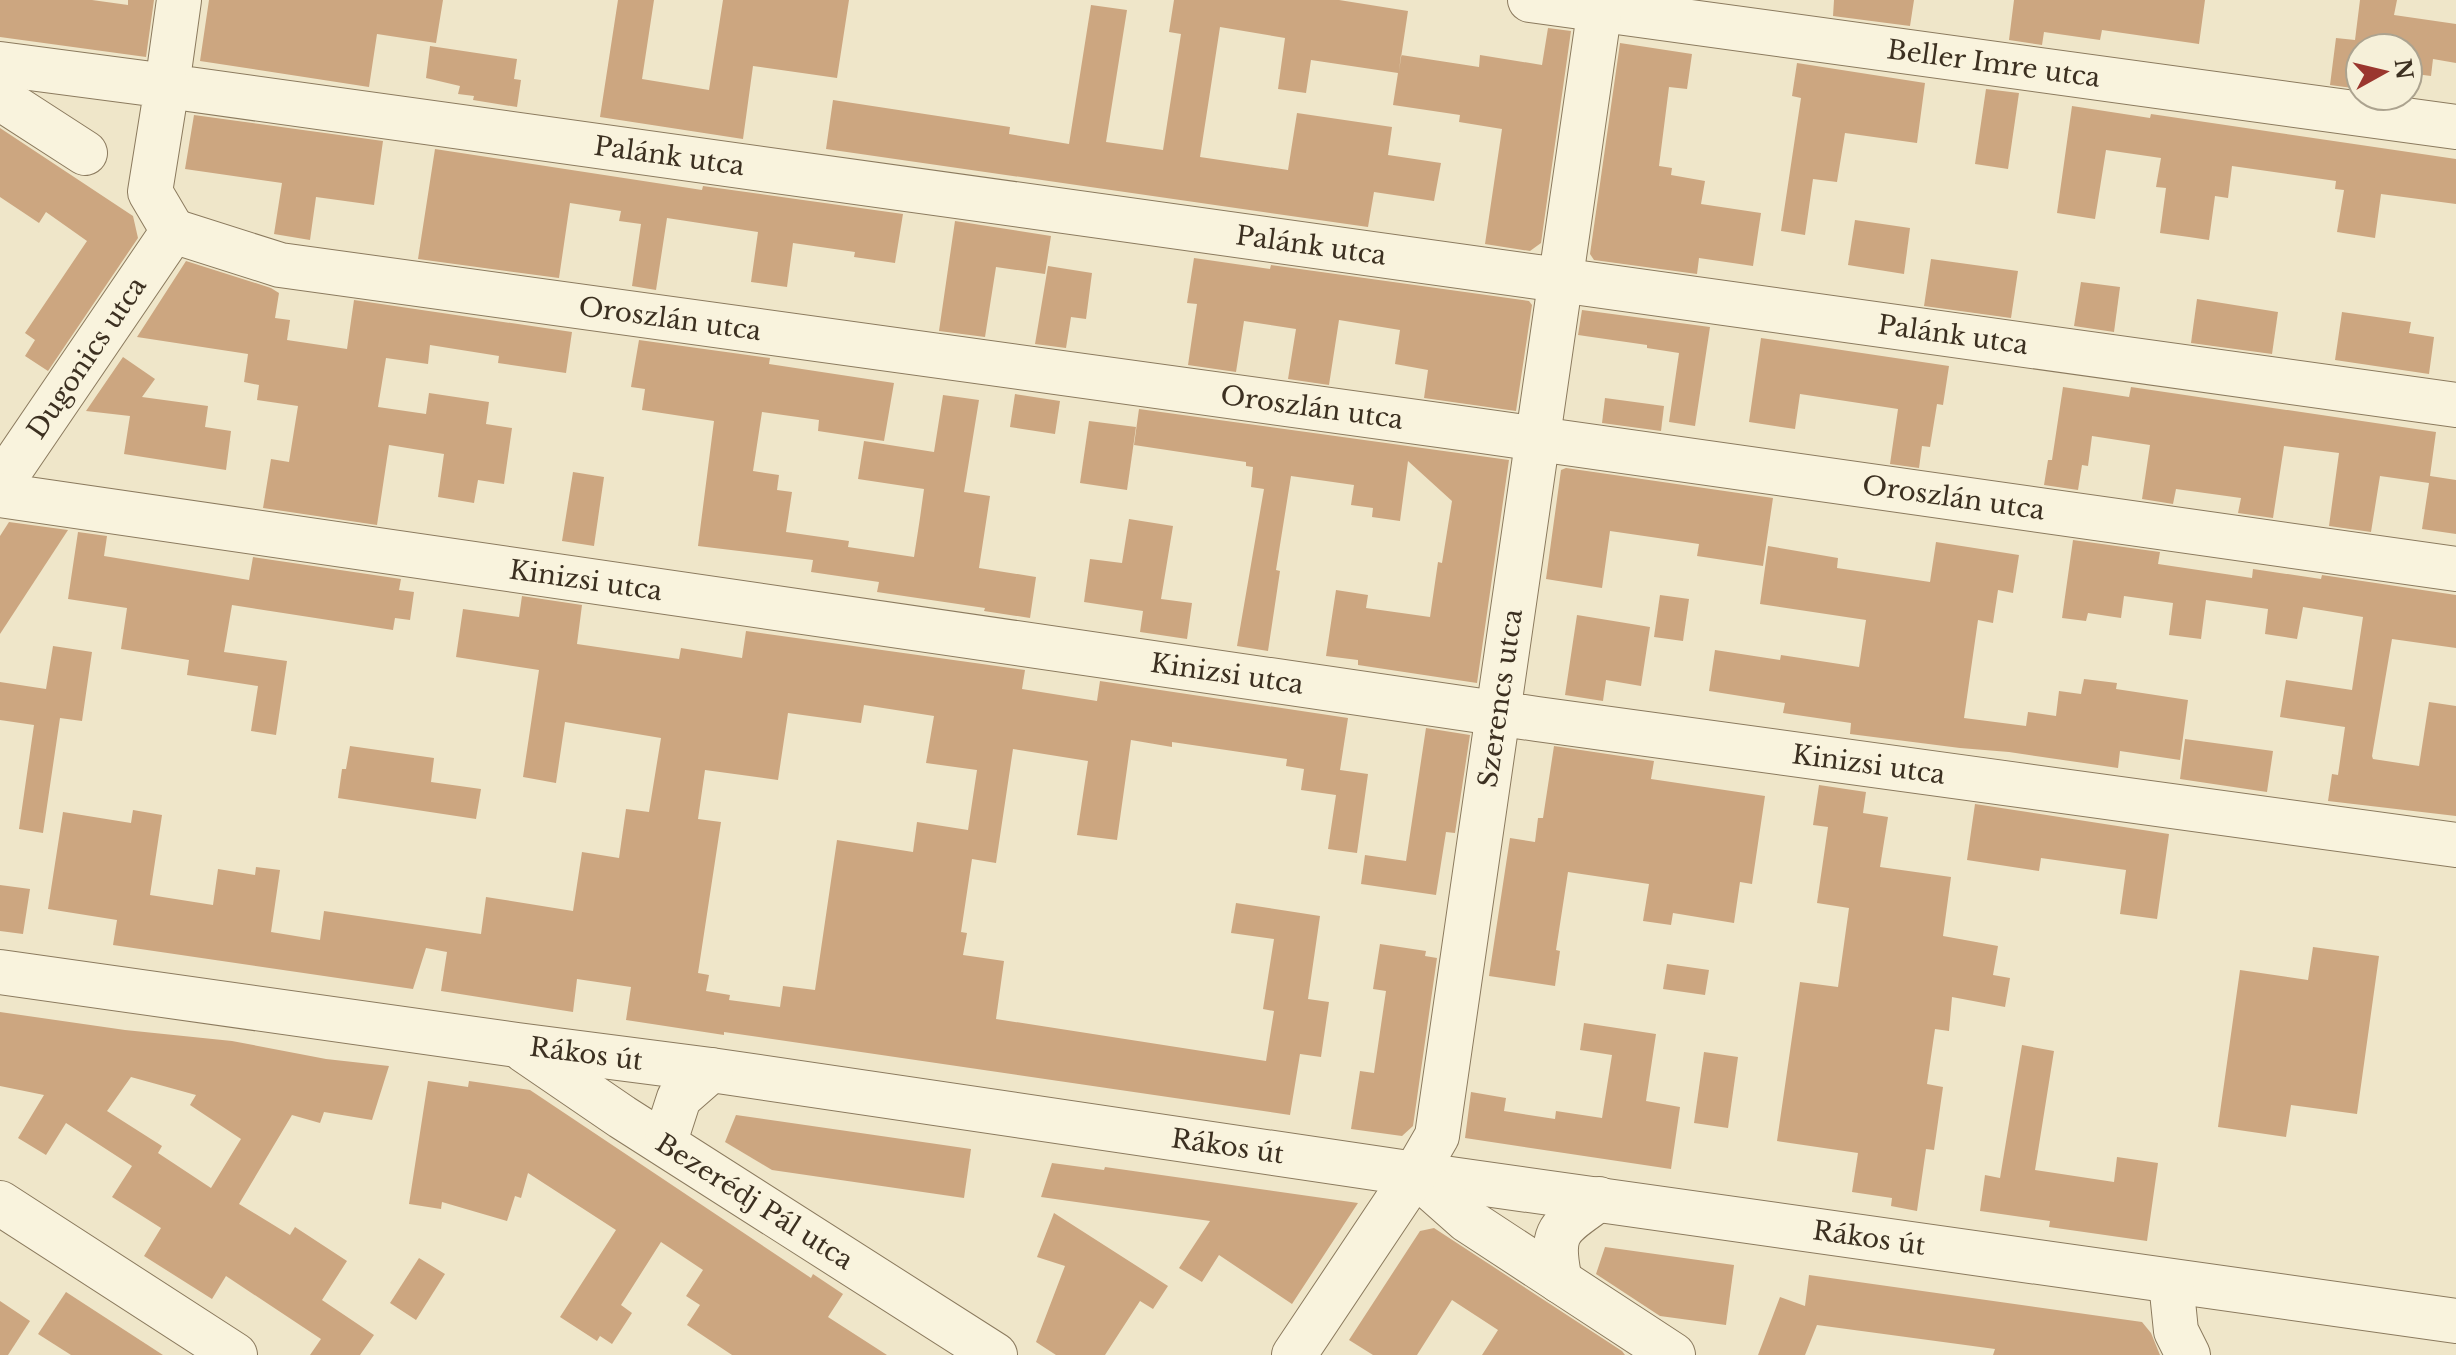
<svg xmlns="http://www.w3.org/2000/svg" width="2456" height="1355" viewBox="0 0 2456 1355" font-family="'Libre Baskerville',serif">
	<rect width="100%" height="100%" fill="#efe6c9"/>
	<!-- building -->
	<g fill="#cca680" fill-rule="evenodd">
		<polygon points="0,0 92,0 128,5 128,0 154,0 146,57 0,37"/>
		<polygon points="209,0 443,0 436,43 377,34 369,87 200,61"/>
		<polygon points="618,0 654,0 642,79 709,90 723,0 849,0 837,78 753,66 743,139 600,117"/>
		<polygon points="1174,0 1339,0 1408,11 1399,71 1401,55 1479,67 1480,55 1542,65 1548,28 1571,31 1541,243 1530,251 1485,244 1502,129 1459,122 1460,115 1393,105 1398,73 1311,60 1306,93 1278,89 1285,38 1220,27 1200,157 1288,170 1297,113 1392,127 1388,155 1441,163 1434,201 1374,192 1368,227 826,149 833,100 1010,127 1009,134 1069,144 1091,5 1127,10 1106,142 1163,150 1181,34 1169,32"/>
		<polygon points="1834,0 1914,0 1910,26 1833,16"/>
		<polygon points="2014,0 2205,0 2199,44 2102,30 2100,40 2044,32 2042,45 2009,40"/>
		<polygon points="2360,0 2397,0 2394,15 2456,24 2456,63 2433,59 2431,76 2408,73 2408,48 2360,48 2360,89 2330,85 2336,38 2355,40"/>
		<polygon points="1620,43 1692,54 1687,89 1669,87 1659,166 1672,168 1671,175 1705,181 1701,204 1761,213 1753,266 1699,258 1697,274 1594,260 1590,254"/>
		<polygon points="430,46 517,59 514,79 521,80 517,107 473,100 474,96 458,94 460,86 426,78"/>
		<polygon points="1797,63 1925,83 1917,143 1845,133 1837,182 1813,179 1805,235 1781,231 1801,98 1792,96"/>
		<polygon points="1986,89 2019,93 2008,169 1975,164"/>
		<polygon points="2072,106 2150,118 2151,114 2456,159 2456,204 2381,194 2375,238 2337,232 2344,190 2335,189 2336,181 2232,166 2228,198 2215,196 2209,240 2189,237 2160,233 2166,188 2156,187 2161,158 2106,150 2095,219 2057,213"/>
		<polygon points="194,115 383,141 374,205 316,197 310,240 274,234 282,183 185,169"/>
		<polygon points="0,128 133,216 138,238 48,371 25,356 35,340 25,333 87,241 46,212 39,223 0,197"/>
		<polygon points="435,149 702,190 703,186 903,214 895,263 854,257 855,252 793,243 787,287 751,282 758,232 667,218 656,290 632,286 641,224 619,221 621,211 570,203 559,278 418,259"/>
		<polygon points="1855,220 1910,228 1904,274 1848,265"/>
		<polygon points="955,221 1051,236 1045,274 996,267 985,337 939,331"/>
		<polygon points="1194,258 1270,269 1271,265 1529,301 1532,305 1516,411 1424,398 1428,370 1395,364 1400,330 1339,320 1329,385 1288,379 1296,329 1244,321 1236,372 1188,365 1197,304 1187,303"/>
		<polygon points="1931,259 2018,271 2011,318 1924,306"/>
		<polygon points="186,261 271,288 279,293 275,318 290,320 287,340 347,349 354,300 572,332 566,373 498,363 499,356 430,345 428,364 386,358 378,407 426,414 429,393 489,402 486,424 512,428 504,484 478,480 474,503 438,497 444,454 389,445 377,525 263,508 271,459 289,462 298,406 257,400 259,385 244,382 248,354 137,337"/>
		<polygon points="1048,266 1092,273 1086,319 1071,317 1066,348 1035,344"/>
		<polygon points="2081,282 2120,287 2114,332 2074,326"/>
		<polygon points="2197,299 2278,312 2272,354 2191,343"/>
		<polygon points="1582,310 1710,327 1695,426 1669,422 1679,353 1647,348 1647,345 1578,335"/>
		<polygon points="2342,312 2411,322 2409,333 2434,337 2429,374 2335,360"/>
		<polygon points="1761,338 1949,366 1943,405 1937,404 1930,447 1922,446 1919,468 1890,464 1898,409 1800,394 1795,429 1749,422"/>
		<polygon points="639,340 770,358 769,364 894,383 884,441 818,431 819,420 762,412 753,471 779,475 777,490 792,492 786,532 849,541 848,547 914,557 920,518 924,489 858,479 864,441 934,452 943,395 979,400 964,492 990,496 979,568 1036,577 1030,618 984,611 985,608 877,592 879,582 811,572 813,560 698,546 714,421 642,410 645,389 631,387"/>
		<polygon points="123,357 155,379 142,397 208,406 205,427 231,431 226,470 124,454 130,416 86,411"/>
		<polygon points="2063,387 2129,397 2131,387 2436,432 2430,476 2456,480 2456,534 2422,529 2429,483 2380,476 2371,532 2329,526 2339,453 2284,446 2273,518 2238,513 2241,498 2176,489 2173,504 2142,499 2150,445 2092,436 2088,466 2082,465 2078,490 2044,485 2048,460 2052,460"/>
		<polygon points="1015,394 1060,401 1055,434 1010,427"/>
		<polygon points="1605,398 1664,406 1661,431 1602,423"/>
		<polygon points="1139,409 1509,460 1477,683 1358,665 1358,660 1326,656 1336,590 1368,595 1366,608 1430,617 1438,562 1442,563 1452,501 1408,461 1400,521 1372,517 1373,508 1351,505 1354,485 1291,476 1276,570 1280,571 1268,651 1237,646 1264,489 1251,487 1253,467 1246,466 1246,462 1134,445"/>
		<polygon points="1089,421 1136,427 1127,490 1080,483"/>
		<polygon points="1566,468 1773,498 1763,566 1697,556 1699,544 1610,531 1602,588 1546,579 1561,470"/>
		<polygon points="573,472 604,477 594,546 562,541"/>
		<polygon points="1129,519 1173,526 1161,599 1192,603 1187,639 1140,632 1143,611 1084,602 1090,559 1122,563"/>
		<polygon points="9,522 68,530 0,634 0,536"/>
		<polygon points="78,532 107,536 104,556 249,580 253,557 401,579 399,590 414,592 410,620 395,618 393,630 232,605 224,652 287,661 276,735 251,731 258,686 187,675 189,660 121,649 127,608 68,599"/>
		<polygon points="2073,540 2160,552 2158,564 2252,578 2253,569 2321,579 2322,575 2456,595 2456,648 2392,639 2372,756 2373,759 2419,766 2429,702 2456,706 2456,816 2328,801 2332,774 2338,775 2345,727 2280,717 2286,680 2352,690 2363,617 2303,607 2297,639 2265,634 2268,609 2206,600 2201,639 2169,635 2173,603 2124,596 2121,618 2088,613 2086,621 2062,618"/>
		<polygon points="1936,542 2019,555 2013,593 1998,590 1993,623 1978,620 1964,718 2026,726 2028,712 2056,716 2059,691 2081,694 2084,679 2117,683 2116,689 2188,700 2180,760 2120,751 2118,768 2009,752 1960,748 1850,734 1851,723 1783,713 1785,703 1709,691 1715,650 1780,660 1781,655 1859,667 1866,620 1760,604 1768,546 1838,558 1837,568 1930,582"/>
		<polygon points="1660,595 1689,599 1683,641 1654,637"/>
		<path d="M522 596 582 605 577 644 679 659 681 648 742 658 746 631 1025 670 1022 689 1097 701 1100 681 1348 718 1340 770 1368 774 1357 853 1328 849 1336 795 1301 790 1304 769 1286 766 1287 759 1172 742V747L1131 740 1117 840 1077 835 1088 761 1013 749 996 863 972 859 961 932 967 933 963 955 1004 961 996 1019 1266 1061 1274 1011 1263 1009 1274 939 1231 933 1236 903 1320 916 1308 999 1329 1002 1321 1057 1300 1054 1290 1115 724 1032V1035L626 1020 631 987 577 979 573 1012 441 991 447 952 426 948 413 989 113 945 117 920 48 909 63 812 131 823 133 810 162 815 150 895 213 905 218 869 255 875 256 867 280 870 271 932 320 940 324 911 481 934 486 897 573 911 582 852 619 858 626 809 649 812 661 738 565 722 556 783 523 777 539 670 456 657 463 609 519 617ZM864 705 934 716 926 763 977 770 968 830 917 822 913 852 837 840 815 990 783 986 780 1007 729 1000 730 995 706 991 709 975 698 973 721 822 698 819 705 770 778 780 788 713 861 723Z"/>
		<polygon points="1577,615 1650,627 1641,686 1606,680 1603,701 1565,695"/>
		<polygon points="53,646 92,652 82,721 60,718 43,833 19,829 34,725 0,720 0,682 46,689"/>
		<polygon points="1426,728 1470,735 1455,833 1446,832 1436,895 1361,884 1365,855 1406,861"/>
		<polygon points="2185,739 2273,751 2267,792 2180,779"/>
		<polygon points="350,746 434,758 431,782 481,789 476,819 338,798 342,769 346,769"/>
		<polygon points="1554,746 1654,761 1651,779 1765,796 1752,884 1740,882 1734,923 1673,913 1671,925 1643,921 1649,884 1568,872 1556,950 1560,951 1555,986 1489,976 1510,838 1535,842 1538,818 1543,818"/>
		<polygon points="1819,785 1866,792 1863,813 1888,817 1880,867 1951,877 1943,936 1998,946 1993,975 2010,978 2005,1007 1952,997 1949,1031 1935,1029 1927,1084 1943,1087 1934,1150 1926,1149 1917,1211 1891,1206 1892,1198 1852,1192 1858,1153 1777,1141 1800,982 1838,987 1849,908 1817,903 1828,827 1813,825"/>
		<polygon points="1975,804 2169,834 2157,919 2120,914 2126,870 2041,858 2039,871 1967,860"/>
		<polygon points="0,885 30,889 23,934 0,931"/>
		<polygon points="1380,944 1426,951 1425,956 1437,958 1413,1126 1402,1136 1351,1129 1360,1071 1374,1073 1386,991 1373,989"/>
		<polygon points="2313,947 2379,956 2357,1114 2291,1105 2286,1137 2218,1127 2240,970 2308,980"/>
		<polygon points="1667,964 1709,970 1705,995 1663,989"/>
		<path d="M0 1012 125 1030 232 1041 326 1059 389 1066 372 1120 324 1112 320 1123 292 1115 239 1204 290 1235 295 1227 347 1261 322 1300 374 1335 360 1355H310L321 1339 226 1276 212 1299 144 1256 161 1228 112 1197 132 1166 66 1123 46 1155 18 1138 44 1095 0 1086ZM131 1077 196 1095 190 1105 241 1139 211 1188 158 1153 162 1146 107 1111Z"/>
		<polygon points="1584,1023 1656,1034 1646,1101 1680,1107 1671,1169 1465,1138 1471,1092 1506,1098 1504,1111 1555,1119 1556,1111 1602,1118 1612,1055 1580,1050"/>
		<polygon points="2022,1045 2054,1051 2035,1170 2114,1182 2117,1157 2158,1163 2147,1241 2049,1227 2050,1221 1980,1211 1985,1175 2000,1178"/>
		<polygon points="1704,1052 1738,1057 1728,1128 1694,1123"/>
		<polygon points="428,1081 468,1087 469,1081 530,1090 811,1278 813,1274 843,1294 828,1317 887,1355 732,1355 687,1325 700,1305 686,1296 703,1270 661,1242 621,1305 632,1313 612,1344 600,1336 597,1341 560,1317 616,1230 528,1173 521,1198 515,1196 507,1221 442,1202 441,1209 409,1204"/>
		<polygon points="736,1115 971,1149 964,1198 772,1170 725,1142"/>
		<polygon points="1052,1163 1104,1170 1105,1167 1358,1203 1292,1304 1219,1255 1202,1282 1179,1268 1210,1221 1041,1197"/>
		<polygon points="1054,1213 1168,1286 1153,1309 1140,1301 1105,1355 1056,1355 1036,1342 1065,1266 1037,1257"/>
		<polygon points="1434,1228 1622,1351 1625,1355 1482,1355 1498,1330 1452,1300 1417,1355 1373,1355 1349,1340 1420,1231"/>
		<polygon points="1605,1247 1734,1265 1726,1325 1660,1316 1596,1274"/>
		<polygon points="419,1258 445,1274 416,1320 390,1303"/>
		<polygon points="1809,1275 2142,1322 2151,1333 2160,1355 1993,1355 1995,1349 1817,1325 1805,1355 1758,1355 1780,1297 1805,1306"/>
		<polygon points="66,1292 163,1355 71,1355 38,1334"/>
		<polygon points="0,1301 30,1321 8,1355 0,1355"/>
	</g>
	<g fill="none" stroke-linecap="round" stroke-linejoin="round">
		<defs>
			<g id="minor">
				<path id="s1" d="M179 0 167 86 2456 405"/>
				<path id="s2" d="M1530 0 2456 127"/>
				<polyline points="0,64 167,86 150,192 173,231"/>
				<polyline points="0,98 85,153"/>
				<path id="s3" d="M173 231 280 265 1475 430 2456 569"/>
				<path id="s4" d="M0 485 173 231"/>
				<path id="s5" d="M0 495 1537 719 2456 845"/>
				<path id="s6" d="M0 972 517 1045 711 1070 1415 1174 2456 1321"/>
				<path id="s7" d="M524 1050 622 1117 995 1355"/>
				<polyline points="667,1135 679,1098 711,1070"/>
				<polyline points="1415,1174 1467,1220 1673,1355"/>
				<polyline points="0,1203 235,1355"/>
				<path d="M1560 1281C1549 1229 1559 1228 1599 1199"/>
				<polyline points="2171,1282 2176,1331 2188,1355"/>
				<path id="s8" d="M1294 1355 1415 1174 1437 1136 1601 0"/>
			</g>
		</defs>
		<!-- minor casing -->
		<use href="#minor" stroke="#8b7a5e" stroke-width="46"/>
		<!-- minor -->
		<use href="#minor" stroke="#f9f3dd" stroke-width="44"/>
	</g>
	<g text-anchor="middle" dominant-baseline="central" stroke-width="8" stroke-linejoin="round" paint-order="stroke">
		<!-- street labels -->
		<g font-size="26" fill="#3c3021" stroke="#f6f0d9">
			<text stroke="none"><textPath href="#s2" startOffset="468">Beller Imre utca</textPath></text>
			<text stroke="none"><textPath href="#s1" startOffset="594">Palánk utca</textPath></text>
			<text stroke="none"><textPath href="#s1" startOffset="1242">Palánk utca</textPath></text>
			<text stroke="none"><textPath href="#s3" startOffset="506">Oroszlán utca</textPath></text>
			<text stroke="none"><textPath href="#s1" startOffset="1890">Palánk utca</textPath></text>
			<text stroke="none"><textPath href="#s4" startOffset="154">Dugonics utca</textPath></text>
			<text stroke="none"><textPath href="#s3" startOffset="1154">Oroszlán utca</textPath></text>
			<text stroke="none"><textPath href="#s3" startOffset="1802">Oroszlán utca</textPath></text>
			<text stroke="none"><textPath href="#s5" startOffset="592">Kinizsi utca</textPath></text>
			<text stroke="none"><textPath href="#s5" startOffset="1240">Kinizsi utca</textPath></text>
			<text stroke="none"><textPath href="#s8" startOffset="704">Szerencs utca</textPath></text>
			<text stroke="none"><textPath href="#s5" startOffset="1888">Kinizsi utca</textPath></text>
			<text stroke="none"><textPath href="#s6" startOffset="592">Rákos út</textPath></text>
			<text stroke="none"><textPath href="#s6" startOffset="1240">Rákos út</textPath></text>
			<text stroke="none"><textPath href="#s7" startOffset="276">Bezerédj Pál utca</textPath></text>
			<text stroke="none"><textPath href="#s6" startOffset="1888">Rákos út</textPath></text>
		</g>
	</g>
	<!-- north arrow -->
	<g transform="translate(2384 72) rotate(82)"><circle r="38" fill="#f6f0d9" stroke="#aca38f" stroke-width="2"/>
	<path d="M0-6L14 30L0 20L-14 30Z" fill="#9a362e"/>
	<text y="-12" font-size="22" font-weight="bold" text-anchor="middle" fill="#3c3021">N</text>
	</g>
</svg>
